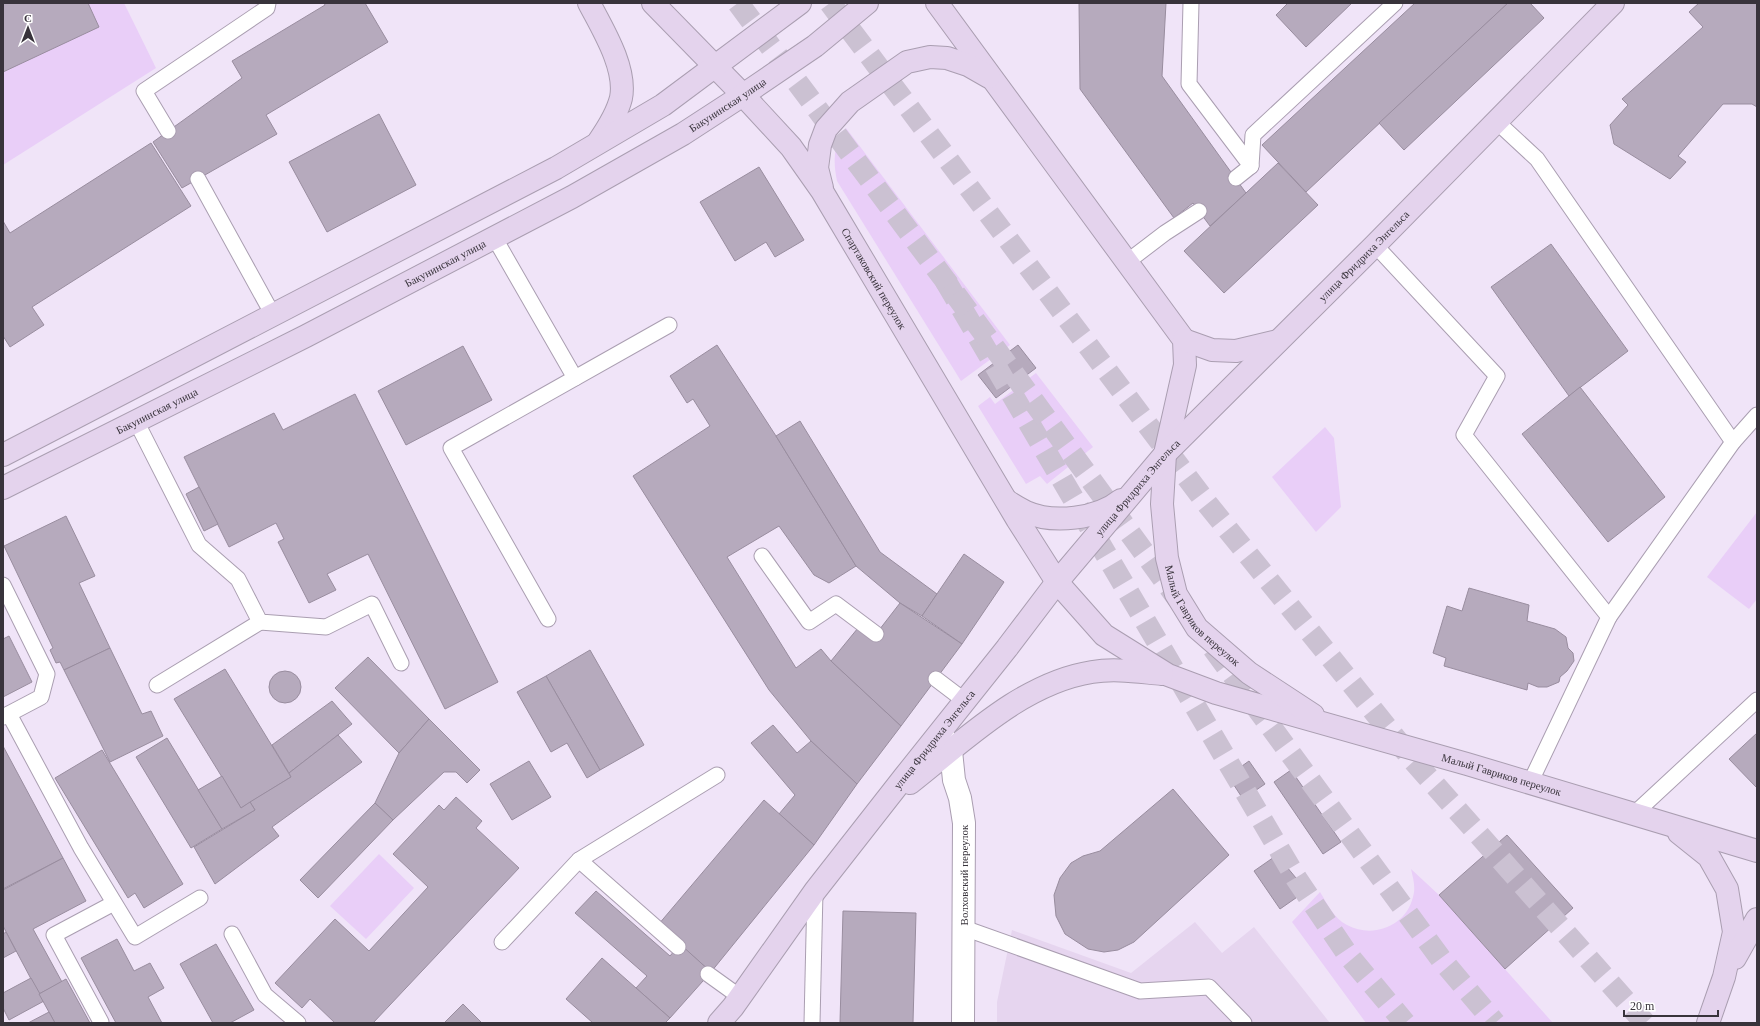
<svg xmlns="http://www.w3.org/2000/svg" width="1760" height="1026" viewBox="0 0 1760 1026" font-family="'Times New Roman',serif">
	<rect width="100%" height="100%" fill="#f0e4f8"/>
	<!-- built -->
	<polygon fill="#e6d5ef" points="1195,922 1222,953 1254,927 1330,1023 997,1023 997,1002 1012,930 1131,973"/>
	<!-- green -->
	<g fill="#e9cef8">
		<polygon points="3,3 124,3 156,68 3,165"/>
		<path d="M846 128 1010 345 961 381 837 181C833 162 833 143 846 128Z"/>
		<polygon points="1036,373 1093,447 1047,484 1040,476 1026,484 978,406 990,397 995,404"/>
		<polygon points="1325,427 1334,438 1341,507 1316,532 1272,477"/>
		<polygon points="1757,512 1757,599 1749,609 1707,577"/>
		<polygon points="379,854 414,888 366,939 330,906"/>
		<path d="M1411 869 1439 895 1553 1023H1366L1292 922 1320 892C1327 903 1334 919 1347 925 1373 939 1406 926 1413 897 1416 887 1413 878 1411 869Z"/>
	</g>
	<!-- building -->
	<g fill="#b6aabd" stroke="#998d9f">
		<polygon points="3,3 88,3 99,27 3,72"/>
		<polygon points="324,3 365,3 388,42 266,115 277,134 182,188 153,142 242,78 232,61 325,5"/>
		<polygon points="1079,3 1166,3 1162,76 1246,193 1210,226 1193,203 1174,218 1080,89"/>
		<polygon points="1288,3 1352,3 1306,47 1276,15"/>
		<polygon points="1415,3 1508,3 1306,192 1262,145"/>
		<polygon points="1508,3 1530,3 1544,18 1404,150 1379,123"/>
		<polygon points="1699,3 1757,3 1757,107 1752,104 1723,104 1678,156 1686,162 1670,179 1614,144 1610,125 1628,105 1622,99 1703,27 1689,12"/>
		<polygon points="379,114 416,185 327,232 289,162"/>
		<polygon points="151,143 191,206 32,307 44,325 10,347 3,336 3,221 10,233"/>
		<polygon points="1278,163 1318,205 1224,293 1184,251"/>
		<polygon points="759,167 804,240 775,257 766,242 735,261 700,202"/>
		<polygon points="1551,244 1628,351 1569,396 1491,287"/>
		<polygon points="717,345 776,436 856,566 829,583 814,575 779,526 727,557 796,668 821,649 831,661 901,726 857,784 811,741 769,690 633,476 710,426 693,399 687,403 670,376"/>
		<polygon points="1018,345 1036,368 996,398 978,375"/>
		<polygon points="463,346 492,400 406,445 378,391"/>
		<polygon points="1580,387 1665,497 1608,542 1522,434"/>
		<polygon points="355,394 498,682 445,709 368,554 327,574 336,590 309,603 278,542 284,539 276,523 229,547 184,457 274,413 283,430"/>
		<polygon points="800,421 880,552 937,594 922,616 900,603 856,566 776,436"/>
		<polygon points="199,487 218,524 204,531 186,494"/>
		<polygon points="66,516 95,576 79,583 110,648 64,670 60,662 56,663 50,650 53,648 4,546"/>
		<polygon points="964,554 1004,582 962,644 922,616"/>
		<polygon points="1469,588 1529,605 1527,621 1555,629 1566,637 1568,648 1573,653 1574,661 1567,671 1560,677 1559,682 1547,687 1538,687 1528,683 1527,690 1444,666 1446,658 1433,653 1447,606 1462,611"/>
		<polygon points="900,603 962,644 901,726 831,661 858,628 876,634"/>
		<polygon points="9,636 32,682 3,697 3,639"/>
		<polygon points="110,648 142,714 151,711 163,736 110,762 64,670"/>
		<polygon points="590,650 644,745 600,770 546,676"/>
		<polygon points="368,657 429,719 399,753 335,688"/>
		<polygon points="225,669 291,777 241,808 174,699"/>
		<circle cx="285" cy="687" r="16"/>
		<polygon points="546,676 600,770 587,778 567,743 551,752 517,692"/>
		<polygon points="332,701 352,724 289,773 272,745"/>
		<polygon points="429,719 480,770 467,783 456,772 444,772 393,820 375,803 399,753"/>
		<polygon points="773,725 797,753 811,741 857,784 814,845 779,814 795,795 751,743"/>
		<polygon points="1757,733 1757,788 1729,759"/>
		<polygon points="338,735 362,762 272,827 279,836 215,884 194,847 255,810 250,802 291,777 289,773"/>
		<polygon points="167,738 222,829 191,848 136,757"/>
		<polygon points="3,746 63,858 3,889"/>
		<polygon points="102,750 183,884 144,908 135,893 128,898 55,778"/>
		<polygon points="529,761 551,797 512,820 490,784"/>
		<polygon points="1249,761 1265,784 1243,799 1228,776"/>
		<polygon points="1291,770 1341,842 1323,854 1274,782"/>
		<polygon points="222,776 241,808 250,802 255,810 222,829 198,790"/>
		<polygon points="1173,789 1229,855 1134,942 1118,950 1104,952 1088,949 1065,934 1056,916 1054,895 1060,878 1071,863 1083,856 1100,851"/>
		<polygon points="456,797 482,821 476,828 519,868 373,1023 335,1023 310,999 302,1008 275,983 335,919 369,951 428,887 393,854 439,805 444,810"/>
		<polygon points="764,800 814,845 711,972 658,925"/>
		<polygon points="375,803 393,820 318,898 300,880"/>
		<polygon points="1507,835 1573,908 1505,969 1439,895"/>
		<polygon points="1277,855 1296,878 1303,893 1280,909 1254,871"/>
		<polygon points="63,858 86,901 33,929 62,982 39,994 3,926 3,890"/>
		<polygon points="596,891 670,956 680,944 711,972 670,1018 636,988 647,976 575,913"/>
		<polygon points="843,911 916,913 913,1023 840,1023"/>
		<polygon points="6,932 16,951 3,958 3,934"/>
		<polygon points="117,939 134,971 150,963 164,988 148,997 162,1023 116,1023 81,958"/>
		<polygon points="216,944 254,1010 230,1023 213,1023 180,964"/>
		<polygon points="602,958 670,1018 665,1023 593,1023 566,999"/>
		<polygon points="31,978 44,1001 9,1020 3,1008 3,993"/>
		<polygon points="66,979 90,1023 55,1023 39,994"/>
		<polygon points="463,1004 482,1023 444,1023"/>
		<polygon points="49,1012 55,1023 28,1023"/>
	</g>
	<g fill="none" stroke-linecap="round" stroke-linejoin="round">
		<!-- secondary-tunnel -->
		<polyline stroke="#cbc1d2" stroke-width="22" stroke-dasharray="22 11" stroke-linecap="butt" points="945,280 1296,878 1348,955 1405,1023"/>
		<!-- primary-tunnel -->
		<g stroke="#cbc1d2" stroke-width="22" stroke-dasharray="22 11" stroke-linecap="butt">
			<polyline points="738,3 945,280 1178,599"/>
			<polyline points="830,3 1205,501 1412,759 1645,1023"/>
			<polyline points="1213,648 1441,959 1495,1023"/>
		</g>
		<defs>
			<g id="lane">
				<polyline points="1191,3 1189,84 1251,166 1236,178"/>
				<polyline points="1496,121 1537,159 1733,442"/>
				<polyline points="168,131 144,91 267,8 268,3"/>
				<polyline points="1251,166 1253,135 1395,3"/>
				<polyline points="198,179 273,315"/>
				<polyline points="494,237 575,378"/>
				<polyline points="1375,245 1497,376 1464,435 1609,617 1530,783"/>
				<polyline points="1127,262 1165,233 1199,211"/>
				<polyline points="136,421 199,545 238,579 260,622 326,627 372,604 401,663"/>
				<polyline points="762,556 809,622 836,604 876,634"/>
				<polyline points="3,585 47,674 41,697 3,717"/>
				<polyline points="1609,617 1733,442 1757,415"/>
				<polyline points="548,619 451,448 669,325"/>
				<polyline points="936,679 965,701"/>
				<polyline points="157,685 260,622"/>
				<polyline points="9,714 81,848 135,937 200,898"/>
				<polyline points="1633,815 1757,700"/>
				<polyline points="579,860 678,947"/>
				<polyline points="964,928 1140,991 1209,987 1244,1023"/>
				<polyline points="232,934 265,995 298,1023"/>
				<polyline points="502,942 579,860 717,775"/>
				<polyline points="708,974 740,997"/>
				<polyline points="101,1022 54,935 114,903"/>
				<polyline points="812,1023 815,891"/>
			</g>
			<polyline id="street" points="943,736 951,751 954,780 960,798 964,823 963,1023"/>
			<g id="secondary">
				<path d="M589 3C602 28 627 68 621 98 617 114 608 128 599 141"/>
				<path id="s1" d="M653 3 743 95 791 147 822 191 1017 519 1057 582 1104 635 1168 675 1216 693 1467 764 1757 851"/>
				<path id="s2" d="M937 3 1184 340 1185 365 1165 454 1162 504 1167 558 1176 594 1197 628 1249 673 1313 715"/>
				<polyline points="822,188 817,168 820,145 826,129 850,102 907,62 930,57 947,58 968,65 989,77"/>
				<polyline points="1184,340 1212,350 1236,351 1278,341"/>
				<polyline points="3,455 556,168 663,105 800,3"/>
				<path id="s3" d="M3 488 306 336 572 197 683 134 743 95 815 46 867 3"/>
				<path d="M1007 501C1013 505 1020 509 1026 512 1053 524 1098 519 1121 500"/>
				<path d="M910 783C964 741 1022 683 1092 672 1115 668 1139 672 1162 674"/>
				<polyline points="1679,833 1709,857 1727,889 1734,932 1724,977 1708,1023"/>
				<polyline points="1735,958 1757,919"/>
				<path id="s4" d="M719 1023 733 1007 815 891 905 776 1007 648 1057 582 1165 454 1375 245 1613 3"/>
			</g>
		</defs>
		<!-- lane casing -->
		<use href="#lane" stroke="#aa9eb1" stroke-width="17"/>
		<!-- street casing -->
		<use href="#street" stroke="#aa9eb1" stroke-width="24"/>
		<!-- secondary casing -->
		<use href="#secondary" stroke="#aa9eb1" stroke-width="24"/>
		<!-- lane -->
		<use href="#lane" stroke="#fff" stroke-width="15"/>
		<!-- street -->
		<use href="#street" stroke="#fff" stroke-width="22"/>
		<!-- secondary -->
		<use href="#secondary" stroke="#e4d3ed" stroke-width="22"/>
	</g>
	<g text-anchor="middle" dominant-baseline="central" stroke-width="3.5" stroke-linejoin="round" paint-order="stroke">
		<!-- street labels -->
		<g font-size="11" fill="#38333b" stroke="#fff">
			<text stroke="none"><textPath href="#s3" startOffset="820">Бакунинская улица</textPath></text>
			<text stroke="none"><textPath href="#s4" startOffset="1004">улица Фридриха Энгельса</textPath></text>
			<text stroke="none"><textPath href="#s3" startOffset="496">Бакунинская улица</textPath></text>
			<text stroke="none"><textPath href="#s1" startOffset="355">Спартаковский переулок</textPath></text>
			<text stroke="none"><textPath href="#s3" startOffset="172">Бакунинская улица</textPath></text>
			<text stroke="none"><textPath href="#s4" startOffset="680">улица Фридриха Энгельса</textPath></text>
			<text stroke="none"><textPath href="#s2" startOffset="708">Малый Гавриков переулок</textPath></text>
			<text stroke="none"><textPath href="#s4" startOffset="356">улица Фридриха Энгельса</textPath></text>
			<text stroke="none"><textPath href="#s1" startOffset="1204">Малый Гавриков переулок</textPath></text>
			<text transform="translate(964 875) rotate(-90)">Волховский переулок</text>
		</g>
	</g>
	<!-- border -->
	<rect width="1760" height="1026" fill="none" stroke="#38333b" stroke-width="8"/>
	<!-- north arrow -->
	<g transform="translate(28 28)" stroke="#ffffff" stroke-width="3" paint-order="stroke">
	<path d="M0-3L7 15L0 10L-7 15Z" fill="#38333b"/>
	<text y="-6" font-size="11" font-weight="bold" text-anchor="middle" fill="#38333b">С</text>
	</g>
	<!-- scale -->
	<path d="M1624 1010v6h94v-6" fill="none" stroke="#38333b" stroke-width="2"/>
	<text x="1630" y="1010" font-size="12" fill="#38333b" stroke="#ffffff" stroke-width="3" paint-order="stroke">20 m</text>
</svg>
